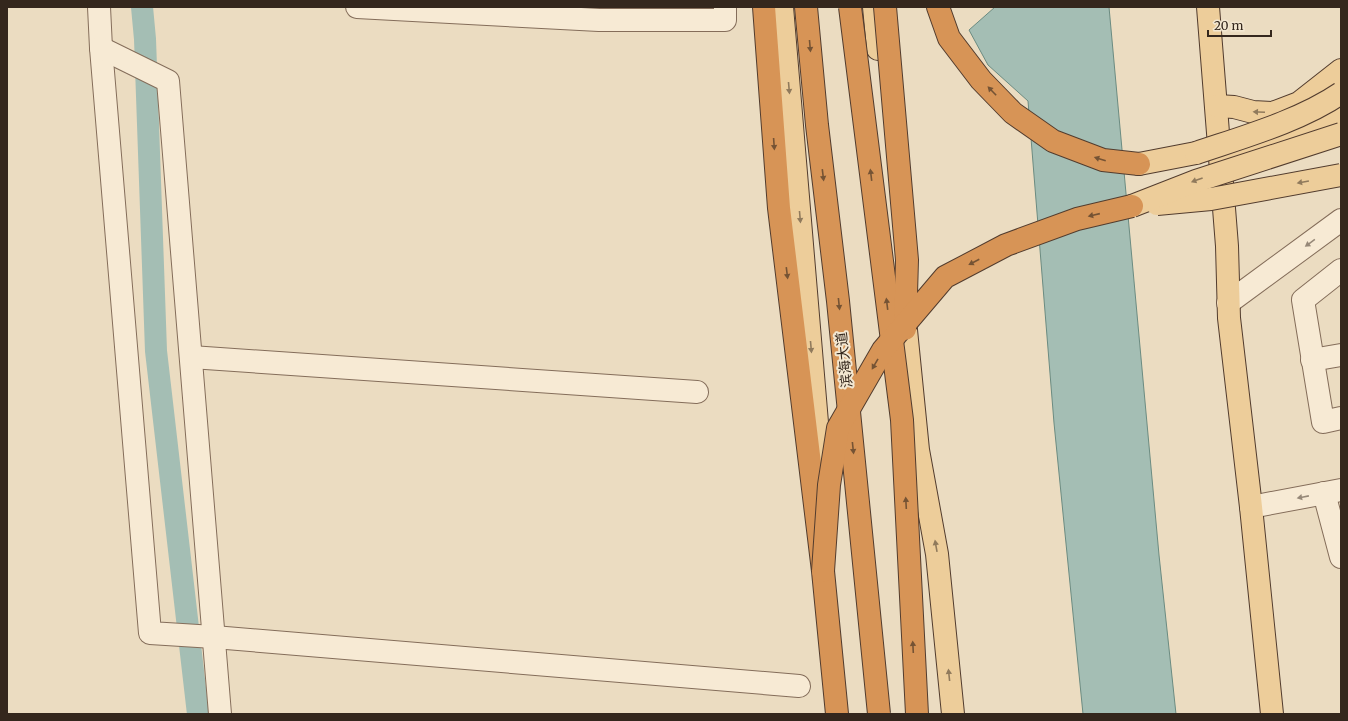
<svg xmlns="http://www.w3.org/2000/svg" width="1348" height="721" viewBox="0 0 1348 721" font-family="Merriweather,'Noto Sans SC',serif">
	<rect width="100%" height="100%" fill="#ebdcc1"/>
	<!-- water -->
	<polygon fill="#a4beb4" stroke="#6b8b81" points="995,7 1109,7 1159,555 1176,714 1083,714 1054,423 1028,101 988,65 969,30"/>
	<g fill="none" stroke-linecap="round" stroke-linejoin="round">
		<!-- canal -->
		<polyline stroke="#a4beb4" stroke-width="22" points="142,7 145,39 156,351 198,714"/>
		<defs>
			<g id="minor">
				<polyline points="99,7 101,48 150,633 214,637 799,686"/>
				<polyline points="357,7 599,20 725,20 725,7"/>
				<polyline points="101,48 168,81 220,714"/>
				<polyline points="1341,270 1303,300 1323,422 1341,418"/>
				<polyline points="1228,303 1341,220"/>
				<polyline points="191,357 697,392"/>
				<polyline points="1312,360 1341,355"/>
				<polyline points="1324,493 1341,557"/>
				<polyline points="1251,507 1341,490"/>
			</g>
			<g id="major">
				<polyline points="782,7 822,482"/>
				<polyline points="874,7 878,49"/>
				<polyline points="1208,7 1227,246 1229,318 1251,507 1272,714"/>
				<polyline points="1217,106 1234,107 1253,112 1273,113 1299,103 1341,70"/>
				<polyline points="1221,159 1269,149 1337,120 1341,116"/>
				<polyline points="1139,164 1196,153"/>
				<polyline points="904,310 918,450 937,554 953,714"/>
			</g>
			<g id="highway">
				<polyline points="764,7 779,208 823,571 837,714"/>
				<polyline points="938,7 949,38 981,80 1013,113 1053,141 1103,160 1139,164"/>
			</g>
		</defs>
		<!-- minor casing -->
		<use href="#minor" stroke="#846d5a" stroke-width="24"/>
		<!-- major casing -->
		<use href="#major" stroke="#523c2e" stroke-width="24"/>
		<!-- highway casing -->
		<use href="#highway" stroke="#523c2e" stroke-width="24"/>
		<!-- minor -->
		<use href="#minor" stroke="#f7ead4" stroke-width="22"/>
		<!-- major -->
		<use href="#major" stroke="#edcd9a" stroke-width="22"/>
		<!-- highway -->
		<use href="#highway" stroke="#d79456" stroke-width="22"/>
		<defs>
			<g id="major-bridge">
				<path d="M1196 153C1243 137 1300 121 1341 93"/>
				<polyline points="1157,204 1211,199 1341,175"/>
				<polyline points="1132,206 1196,181 1341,134"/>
			</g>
			<g id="highway-bridge">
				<polyline points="806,7 817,125 838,301 879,714"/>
				<polyline points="850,7 902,420 917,714"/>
				<polyline points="885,7 907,260 905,329"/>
				<polyline points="823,571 829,485 838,428 883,350 945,277 1006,245 1077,219 1132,206"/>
			</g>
		</defs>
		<!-- major-bridge casing -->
		<use href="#major-bridge" stroke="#523c2e" stroke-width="24" stroke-linecap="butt"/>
		<!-- highway-bridge casing -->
		<use href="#highway-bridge" stroke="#523c2e" stroke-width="24" stroke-linecap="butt"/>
		<!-- major-bridge -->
		<use href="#major-bridge" stroke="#edcd9a" stroke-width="22"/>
		<!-- highway-bridge -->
		<use href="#highway-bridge" stroke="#d79456" stroke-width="22"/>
	</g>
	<!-- one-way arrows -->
	<defs><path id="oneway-solid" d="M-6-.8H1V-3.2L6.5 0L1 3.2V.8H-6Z"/></defs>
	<g fill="#755334">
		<use href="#oneway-solid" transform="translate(810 46) rotate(85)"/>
		<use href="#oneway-solid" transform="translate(992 91) rotate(-134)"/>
		<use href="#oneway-solid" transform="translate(774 144) rotate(86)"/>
		<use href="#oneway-solid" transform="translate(1100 159) rotate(-163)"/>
		<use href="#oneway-solid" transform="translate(823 175) rotate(83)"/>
		<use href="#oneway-solid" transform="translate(871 175) rotate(-97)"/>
		<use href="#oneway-solid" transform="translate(1094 215) rotate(167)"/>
		<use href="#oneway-solid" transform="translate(974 262) rotate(152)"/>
		<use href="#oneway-solid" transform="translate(787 273) rotate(83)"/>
		<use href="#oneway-solid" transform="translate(839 304) rotate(84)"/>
		<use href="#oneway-solid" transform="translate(887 304) rotate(-97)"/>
		<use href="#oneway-solid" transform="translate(875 364) rotate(120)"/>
		<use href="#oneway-solid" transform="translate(853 448) rotate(84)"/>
		<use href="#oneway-solid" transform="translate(906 503) rotate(-93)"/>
		<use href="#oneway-solid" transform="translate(913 647) rotate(-93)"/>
	</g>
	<g fill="#907a5c">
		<use href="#oneway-solid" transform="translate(789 88) rotate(85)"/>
		<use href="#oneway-solid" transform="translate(1259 112) rotate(-178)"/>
		<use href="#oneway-solid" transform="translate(1197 180) rotate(160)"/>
		<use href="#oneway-solid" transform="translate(1303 182) rotate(170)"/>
		<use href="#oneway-solid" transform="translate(800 217) rotate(85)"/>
		<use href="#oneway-solid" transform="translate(811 347) rotate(85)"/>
		<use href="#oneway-solid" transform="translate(936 546) rotate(-100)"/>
		<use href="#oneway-solid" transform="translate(949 675) rotate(-96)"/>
	</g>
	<g fill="#968878">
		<use href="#oneway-solid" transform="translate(1310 243) rotate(144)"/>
		<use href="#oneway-solid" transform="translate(1303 497) rotate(169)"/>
	</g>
	<g text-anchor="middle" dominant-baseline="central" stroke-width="4" stroke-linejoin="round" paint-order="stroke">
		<!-- street labels -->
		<g font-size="14" fill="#34271d" stroke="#f3e7d1">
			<text transform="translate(844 360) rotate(-96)">滨海大道</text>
		</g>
	</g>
	<!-- border -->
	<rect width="1348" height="721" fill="none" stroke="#34271d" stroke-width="16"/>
	<!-- scale -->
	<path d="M1208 30v6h63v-6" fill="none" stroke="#34271d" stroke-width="2"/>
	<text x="1214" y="30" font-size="12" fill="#34271d" stroke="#f3e7d1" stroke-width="3" paint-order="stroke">20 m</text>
</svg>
